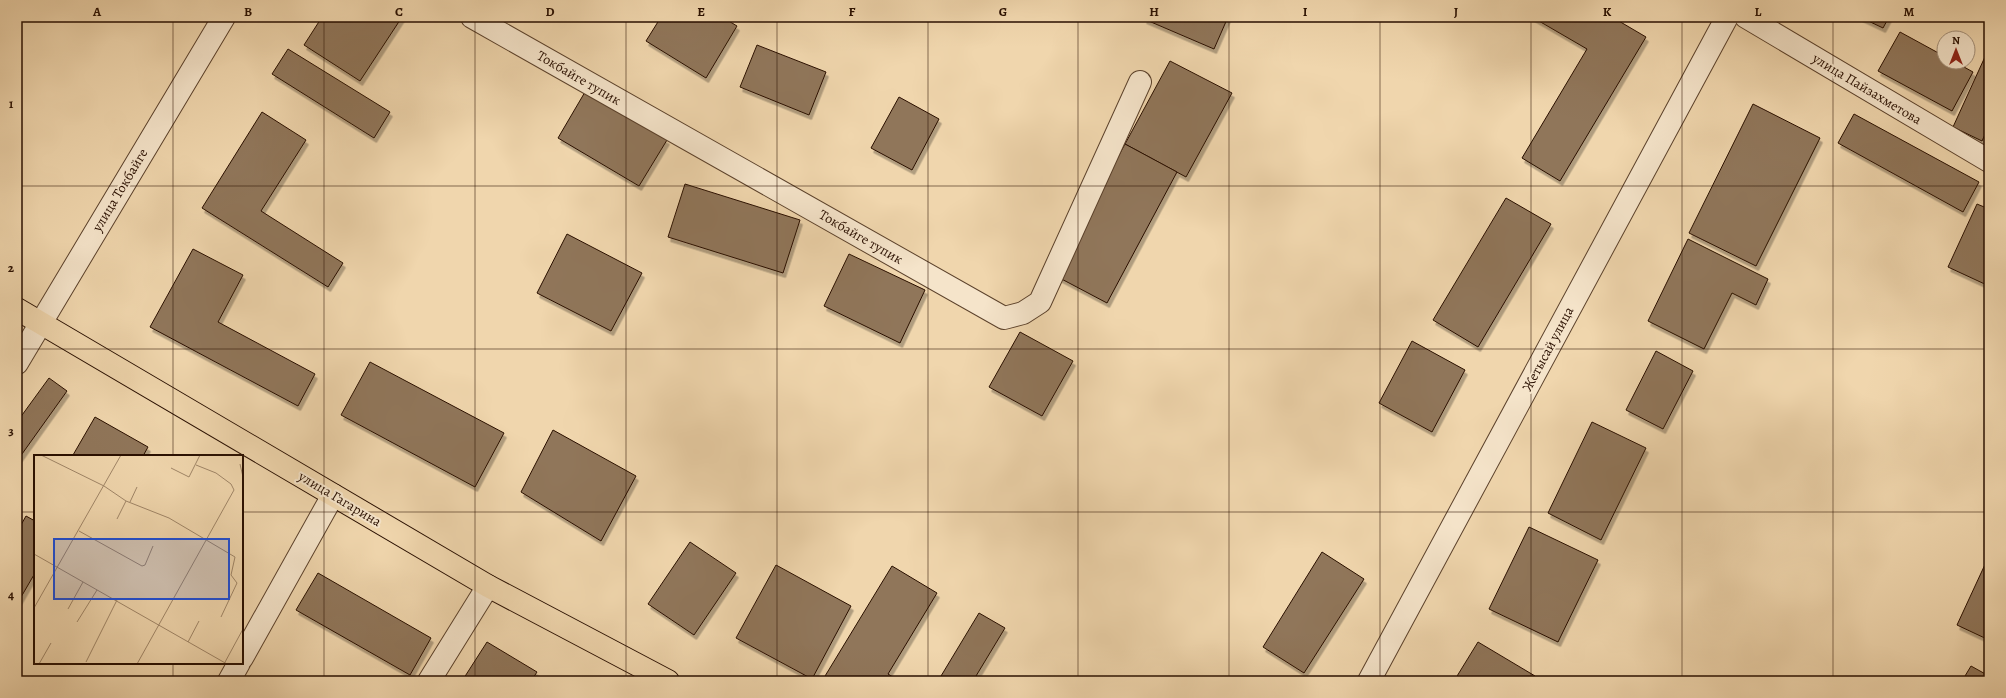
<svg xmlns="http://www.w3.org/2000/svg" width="2006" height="698" viewBox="0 0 2006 698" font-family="Alegreya,serif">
	<defs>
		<filter id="shadow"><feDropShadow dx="2.5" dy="4.5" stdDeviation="0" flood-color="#0004"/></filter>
	</defs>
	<rect width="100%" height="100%" fill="#f0d6ad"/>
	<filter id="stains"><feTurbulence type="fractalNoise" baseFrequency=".005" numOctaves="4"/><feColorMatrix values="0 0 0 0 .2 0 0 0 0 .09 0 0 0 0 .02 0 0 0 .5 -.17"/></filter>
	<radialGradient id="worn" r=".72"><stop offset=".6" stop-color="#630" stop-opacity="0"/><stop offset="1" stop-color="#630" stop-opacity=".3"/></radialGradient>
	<!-- building -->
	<g fill="#90765a" stroke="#290f00" filter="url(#shadow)">
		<polygon points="322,17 402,17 360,81 304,45"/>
		<polygon points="661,17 722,17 737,26 706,78 646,41"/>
		<polygon points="1145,17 1228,17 1214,49 1144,19"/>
		<polygon points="1532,17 1612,17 1646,37 1560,181 1522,158 1587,49"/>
		<polygon points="1860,17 1889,17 1883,28"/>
		<polygon points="1900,32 1944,56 1944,62 1955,62 1973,72 1952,111 1878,71"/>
		<polygon points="757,45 826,72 809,115 740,87"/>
		<polygon points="1989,48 1989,126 1982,141 1953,127"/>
		<polygon points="288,49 390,112 374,138 272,74"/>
		<polygon points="1170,61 1232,93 1186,177 1125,144"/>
		<polygon points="585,92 667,140 639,186 558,138"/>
		<polygon points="899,97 939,119 912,170 871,148"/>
		<polygon points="1753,104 1820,138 1756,266 1689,233"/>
		<polygon points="262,112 306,140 261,211 343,263 328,287 202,208"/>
		<polygon points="1854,114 1979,182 1963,212 1838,143"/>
		<polygon points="1125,144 1177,172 1107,303 1054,275"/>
		<polygon points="685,184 800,220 783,273 668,237"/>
		<polygon points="1506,198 1551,224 1478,347 1433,320"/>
		<polygon points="1977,204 1989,209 1989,286 1948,267"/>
		<polygon points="567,234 642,273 611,331 537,293"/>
		<polygon points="1688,239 1768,279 1756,305 1732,293 1704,349 1648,321"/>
		<polygon points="193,249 243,275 218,322 315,374 298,406 150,327"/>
		<polygon points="849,254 925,290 900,343 824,306"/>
		<polygon points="1020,332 1073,361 1042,416 989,387"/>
		<polygon points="1412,341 1465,370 1432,432 1379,403"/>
		<polygon points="1656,351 1693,371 1663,429 1626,410"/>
		<polygon points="370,362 504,433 475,487 341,415"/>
		<polygon points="49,378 67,391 17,461 17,422"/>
		<polygon points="95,417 148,447 143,456 73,455"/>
		<polygon points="1592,422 1646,448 1601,540 1548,513"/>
		<polygon points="553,430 636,476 601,541 521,492"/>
		<polygon points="26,516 35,521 35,573 17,604 17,532"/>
		<polygon points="1529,527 1598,560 1558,642 1489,609"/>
		<polygon points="690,542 736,573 694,635 648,604"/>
		<polygon points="1322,552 1364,579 1304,673 1263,647"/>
		<polygon points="1988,558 1989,558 1989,640 1957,625"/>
		<polygon points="776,565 851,606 812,679 736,638"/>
		<polygon points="892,566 937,593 888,674 899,681 822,681"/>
		<polygon points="318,573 431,638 410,675 296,610"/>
		<polygon points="979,613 1005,628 973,681 938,681"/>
		<polygon points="487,642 537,672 531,681 462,681"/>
		<polygon points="1478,642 1535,676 1532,681 1454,681"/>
		<polygon points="1971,666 1989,676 1989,681 1962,681"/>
		<polygon points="1175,677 1182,681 1173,681"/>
	</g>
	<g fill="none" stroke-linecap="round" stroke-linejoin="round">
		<defs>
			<g id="minor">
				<polyline points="472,17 1004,318 1023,313 1040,302 1140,82"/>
				<polyline points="1746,17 1989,161"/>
				<polyline points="17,363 224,17"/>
				<polyline points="242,658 333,495"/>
				<polyline points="229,681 239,663"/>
				<polyline points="429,681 488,586"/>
				<polyline points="1369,681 1727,17"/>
			</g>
			<polyline id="major" points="17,309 488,586 668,681"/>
		</defs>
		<!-- minor casing -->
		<use href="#minor" stroke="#5b412b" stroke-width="24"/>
		<!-- major casing -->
		<use href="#major" stroke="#290f00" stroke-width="24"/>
		<!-- minor -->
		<use href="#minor" stroke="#f5e4ca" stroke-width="22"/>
		<!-- major -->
		<use href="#major" stroke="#f0d6ad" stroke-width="22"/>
	</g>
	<!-- grid -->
	<path fill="none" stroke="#290f00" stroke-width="1" stroke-opacity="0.55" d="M173 17V456M324 17V681M475 17V681M626 17V681M777 17V681M928 17V681M1078 17V681M1229 17V681M1380 17V681M1531 17V681M1682 17V681M1833 17V681M17 186H1989M17 349H1989M17 512H35M242 512H1989M173 663V681"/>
	<g text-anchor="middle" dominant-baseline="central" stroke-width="4" stroke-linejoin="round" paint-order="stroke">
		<!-- street labels -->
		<g font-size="14" fill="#290f00" stroke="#f5e4ca">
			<text transform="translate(579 78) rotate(30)">Токбайге тупик</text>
			<text transform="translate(1867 89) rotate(31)">улица Пайзахметова</text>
			<text transform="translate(120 190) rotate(-59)">улица Токбайге</text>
			<text transform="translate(861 237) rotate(30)">Токбайге тупик</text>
			<text transform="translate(1548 349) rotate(-62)">Жетысай улица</text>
			<text transform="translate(340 499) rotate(31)">улица Гагарина</text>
		</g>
	</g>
	<!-- overview -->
	<g transform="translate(34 455)">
		<rect width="209" height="209" fill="#f0d6ad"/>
		<path fill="none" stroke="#a08668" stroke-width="1" d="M7 0 70 31 92 46 135 63 201 102 197 120 203 128 187 162M206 9 209 22M137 13 155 22 166 0M96 47 103 32M83 64 92 46M45 76 108 111 111 110 119 91M0 99 193 209M0 153 87 0M34 154 49 127M43 167 63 135M154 187 165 166M52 207 83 145M5 209 17 188M103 209 200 35 197 29 182 18 162 10M190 209 209 174"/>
		<path fill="#1d4ed8" fill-opacity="0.15" stroke="#1d4ed8" stroke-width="2" d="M20 84H195V144H20Z"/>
		<rect width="209" height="209" fill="none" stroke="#290f00" stroke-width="2"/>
	</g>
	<!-- margin -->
	<rect width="2006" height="698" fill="none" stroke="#f0d6ad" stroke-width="44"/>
	<!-- north arrow -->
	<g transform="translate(1956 50)"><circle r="19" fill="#f5e4ca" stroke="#a38f79"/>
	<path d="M0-3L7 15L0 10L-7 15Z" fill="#8f2418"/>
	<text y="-6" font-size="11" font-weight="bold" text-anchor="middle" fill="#290f00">N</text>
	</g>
	<rect x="22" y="22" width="1962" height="654" fill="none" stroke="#290f00" stroke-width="1.5"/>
	<g font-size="13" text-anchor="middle" font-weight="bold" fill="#290f00">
		<text x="97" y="16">A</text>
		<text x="248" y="16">B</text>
		<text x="399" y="16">C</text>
		<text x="550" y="16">D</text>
		<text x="701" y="16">E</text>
		<text x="852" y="16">F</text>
		<text x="1003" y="16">G</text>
		<text x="1154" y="16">H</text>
		<text x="1305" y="16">I</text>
		<text x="1456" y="16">J</text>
		<text x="1607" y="16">K</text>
		<text x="1758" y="16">L</text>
		<text x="1909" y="16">M</text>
		<text x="11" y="108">1</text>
		<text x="11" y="272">2</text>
		<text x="11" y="435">3</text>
		<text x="11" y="599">4</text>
	</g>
	<rect width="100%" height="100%" filter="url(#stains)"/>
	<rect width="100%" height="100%" fill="url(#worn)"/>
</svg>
